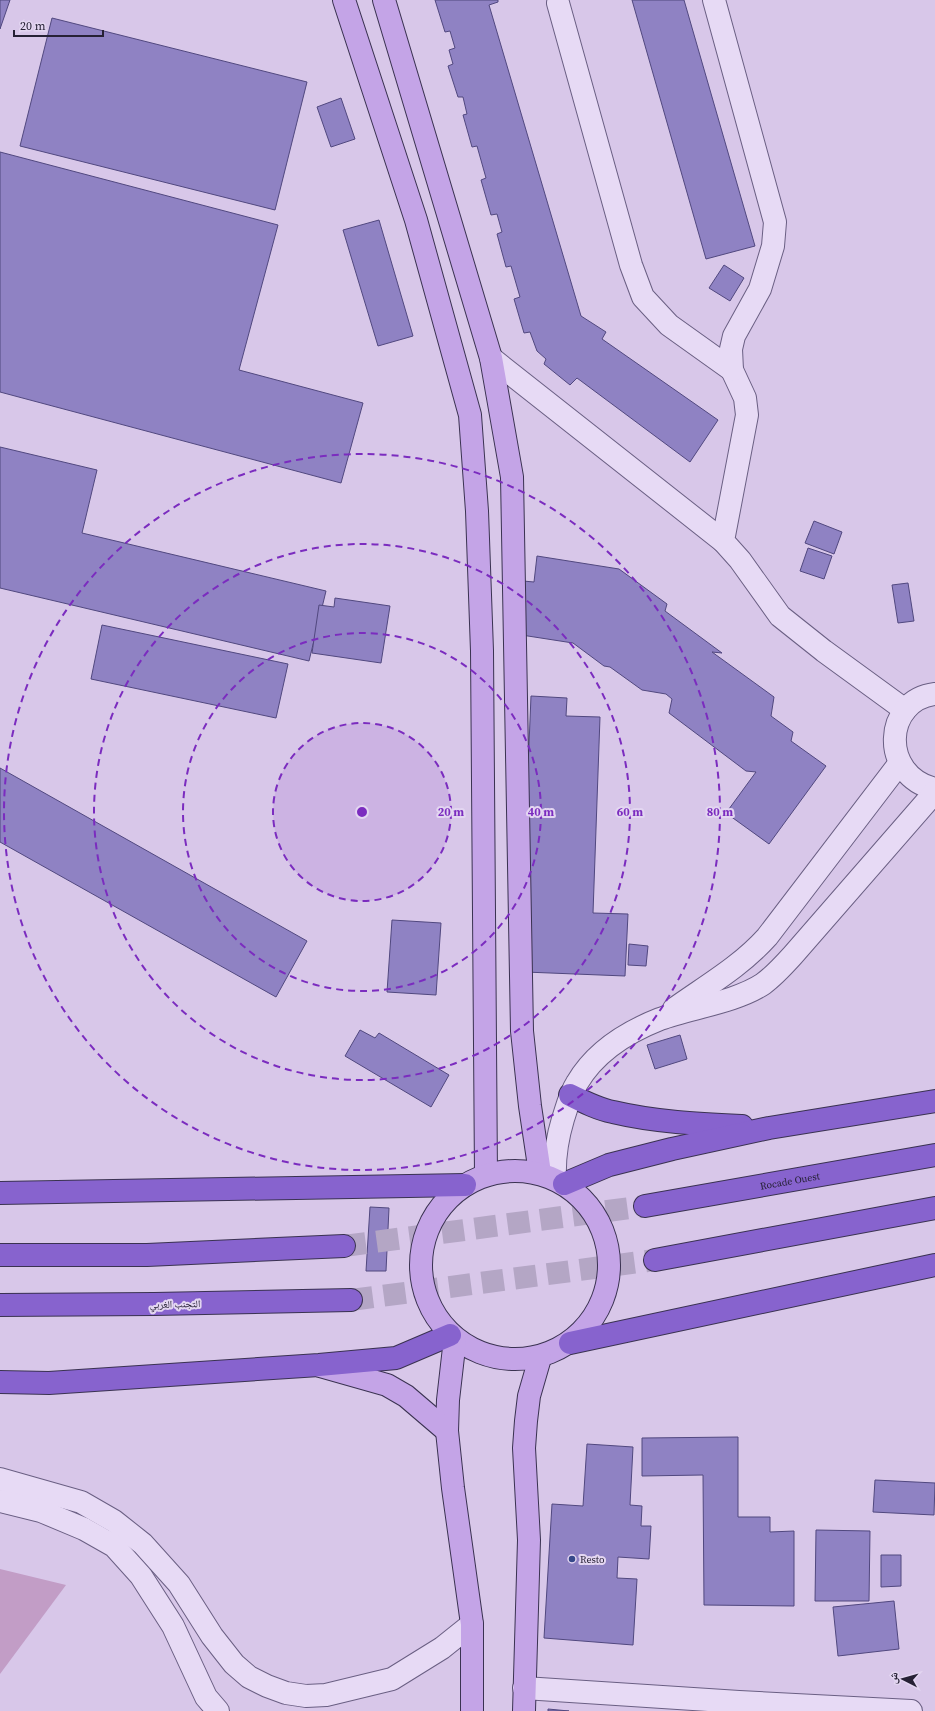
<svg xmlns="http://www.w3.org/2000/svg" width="935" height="1711" viewBox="0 0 935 1711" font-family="'Source Serif 4','Noto Naskh Arabic',serif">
	<rect width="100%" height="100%" fill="#d8c7e9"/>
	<!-- green -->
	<polygon fill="#c29dc6" points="0,1569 66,1585 0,1674"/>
	<!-- building -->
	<g fill="#8f82c3" stroke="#51487f">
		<polygon points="0,0 10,0 0,29"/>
		<polygon points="435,0 498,0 498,2 489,5 581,316 606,332 602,339 718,420 690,462 577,378 570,385 544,364 546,359 537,351 530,332 524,333 514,299 520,297 511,266 506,267 497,234 502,232 497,214 491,215 481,180 486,178 477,146 472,147 463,115 467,114 463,97 458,97 448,66 453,64 449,50 455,48 450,31 445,32"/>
		<polygon points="632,0 684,0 755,246 706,259"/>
		<polygon points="52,18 307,82 275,210 20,146"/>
		<polygon points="341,98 355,139 331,147 317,107"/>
		<polygon points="0,152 278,225 239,370 363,403 341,483 0,392"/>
		<polygon points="379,220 413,336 378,346 343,230"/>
		<polygon points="724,265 744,278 730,301 709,288"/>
		<polygon points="0,447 97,470 82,533 326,591 309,661 0,588"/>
		<polygon points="814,521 842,532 834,554 805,543"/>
		<polygon points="808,548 832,556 824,579 800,571"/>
		<polygon points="537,556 619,569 667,604 665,611 722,653 712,652 774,697 771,716 793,732 791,741 826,766 769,844 726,813 756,772 746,771 669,713 672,699 666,694 642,690 610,667 604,666 573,643 515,634 523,581 534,582"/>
		<polygon points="908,583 914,621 898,623 892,585"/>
		<polygon points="335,598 390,606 381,663 312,653 319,605 334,607"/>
		<polygon points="102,625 288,664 276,718 91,679"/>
		<polygon points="531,696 567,698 566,716 600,717 593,913 628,914 625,976 525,972 525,842"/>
		<polygon points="0,768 307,941 276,997 0,842"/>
		<polygon points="392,920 441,923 436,995 387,992"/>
		<polygon points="629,944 648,946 646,966 628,965"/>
		<polygon points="360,1030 375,1038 379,1033 449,1075 431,1107 345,1056"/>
		<polygon points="680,1035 687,1059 655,1069 647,1045"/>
		<polygon points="370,1207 389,1208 386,1271 366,1271"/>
		<polygon points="738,1437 738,1517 770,1517 770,1532 794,1531 794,1606 704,1605 703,1475 642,1476 642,1438"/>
		<polygon points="587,1444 633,1447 630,1505 642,1506 641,1526 651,1526 649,1559 618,1557 617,1578 637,1579 633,1645 544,1638 552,1504 583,1506"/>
		<polygon points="875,1480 935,1483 934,1515 873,1512"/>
		<polygon points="816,1530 870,1531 869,1601 815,1601"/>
		<polygon points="881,1555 901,1555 901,1586 881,1587"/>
		<polygon points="894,1601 899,1649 838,1656 833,1607"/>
		<polygon points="548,1709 569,1711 548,1711"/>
	</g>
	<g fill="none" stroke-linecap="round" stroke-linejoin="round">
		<!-- highway-tunnel -->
		<g stroke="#b4a6c5" stroke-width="22" stroke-dasharray="22 11" stroke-linecap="butt">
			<polyline points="344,1246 645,1206"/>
			<polyline points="351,1300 655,1260"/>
		</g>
		<defs>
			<g id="minor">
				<polyline points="714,0 775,222 773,246 760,289 734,336 731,349 732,370 745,398 747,415 723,541 740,560 780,616 824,651 905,710"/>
				<polyline points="558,3 631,265 643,297 669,325 732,370"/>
				<polyline points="491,358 723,541"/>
				<path d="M935 694C884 700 879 775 935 789"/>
				<path d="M674 1009C706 986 740 967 767 937L899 764"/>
				<path d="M555 1179C554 1158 557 1139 563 1119 567 1107 570 1094 577 1083 595 1052 627 1032 660 1019 690 1008 736 1002 763 984 774 976 784 965 793 955L935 792"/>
				<polyline points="0,1479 81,1502 114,1521 143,1544 179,1584 212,1636 234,1664 249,1677 267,1686 286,1693 306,1696 326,1695 392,1679 442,1648 472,1624"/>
				<polyline points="0,1501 41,1511 84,1529 114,1546 141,1576 173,1626 206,1697 218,1711"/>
				<polyline points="524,1688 739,1702 911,1711"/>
			</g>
			<g id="major">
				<polyline points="344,0 416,220 470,415 477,511 482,651 486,1175"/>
				<polyline points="384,0 491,358 512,477 522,1031 530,1106 540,1173"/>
				<circle cx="515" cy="1265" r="94"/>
				<polyline points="455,1339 448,1400 447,1431 453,1488 472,1624 472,1711"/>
				<polyline points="320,1366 387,1385 406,1396 447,1431"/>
				<polyline points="524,1711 529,1540 524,1448 526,1421 529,1396 540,1358"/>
			</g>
			<g id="highway">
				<path d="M570 1095C584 1102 598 1109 613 1112 655 1122 699 1124 742 1126"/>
				<polyline points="564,1184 609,1165 672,1149 769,1128 935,1101"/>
				<polyline points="0,1193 465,1185"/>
				<path id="s1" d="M645 1206 935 1155"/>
				<polyline points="0,1255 147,1255 344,1246"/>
				<polyline points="655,1260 935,1208"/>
				<polyline points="0,1305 154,1304 351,1300"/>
				<polyline points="570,1343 935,1265"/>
				<polyline points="0,1382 49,1383 319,1365 396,1358 450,1335"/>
			</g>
		</defs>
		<!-- minor casing -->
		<use href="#minor" stroke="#6a5f83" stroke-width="24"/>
		<!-- major casing -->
		<use href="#major" stroke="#3a3251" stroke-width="24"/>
		<!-- highway casing -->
		<use href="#highway" stroke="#3a3251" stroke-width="24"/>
		<!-- minor -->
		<use href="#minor" stroke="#e7daf5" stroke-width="22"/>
		<!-- major -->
		<use href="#major" stroke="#c4a4e7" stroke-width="22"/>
		<!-- highway -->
		<use href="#highway" stroke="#8763ce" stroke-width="22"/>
	</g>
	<!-- distance rings -->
	<circle cx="362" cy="812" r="89" fill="#7b2cbf" fill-opacity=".12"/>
	<g fill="none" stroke="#7b2cbf" stroke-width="2" stroke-dasharray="7 5">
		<circle cx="362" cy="812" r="89"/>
		<circle cx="362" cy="812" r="179"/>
		<circle cx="362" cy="812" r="268"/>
		<circle cx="362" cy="812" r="358"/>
	</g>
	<!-- markers -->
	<circle fill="#36498a" stroke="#e3d6f1" stroke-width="1.5" cx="572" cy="1559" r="4"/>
	<g text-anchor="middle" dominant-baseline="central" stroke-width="4" stroke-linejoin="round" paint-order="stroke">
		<!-- street labels -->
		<g font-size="10" fill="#262135" stroke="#e3d6f1">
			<text stroke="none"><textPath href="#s1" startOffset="147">Rocade Ouest</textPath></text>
			<text transform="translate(175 1304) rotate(-1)">التجنب الغربي</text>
		</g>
		<!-- poi labels -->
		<g font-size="10" fill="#262135" stroke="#e3d6f1" text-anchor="start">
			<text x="580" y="1559">Resto</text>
		</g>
	</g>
	<circle cx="362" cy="812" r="6" fill="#7b2cbf" stroke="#e3d6f1" stroke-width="2"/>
	<g font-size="12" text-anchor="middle" font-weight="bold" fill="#7b2cbf" stroke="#e3d6f1" stroke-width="4" stroke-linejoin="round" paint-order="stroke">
		<text x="451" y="816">20 m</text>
		<text x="541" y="816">40 m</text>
		<text x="630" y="816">60 m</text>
		<text x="720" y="816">80 m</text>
	</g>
	<!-- north arrow -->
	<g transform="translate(903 1679) rotate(276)" stroke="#e3d6f1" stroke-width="3" paint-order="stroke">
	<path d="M0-3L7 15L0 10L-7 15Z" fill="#262135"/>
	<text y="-6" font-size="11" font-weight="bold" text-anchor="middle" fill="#262135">ش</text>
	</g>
	<!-- scale -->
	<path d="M14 30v6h89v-6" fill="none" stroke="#262135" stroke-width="2"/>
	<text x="20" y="30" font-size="12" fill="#262135" stroke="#e3d6f1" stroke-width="3" paint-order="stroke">20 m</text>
</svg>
